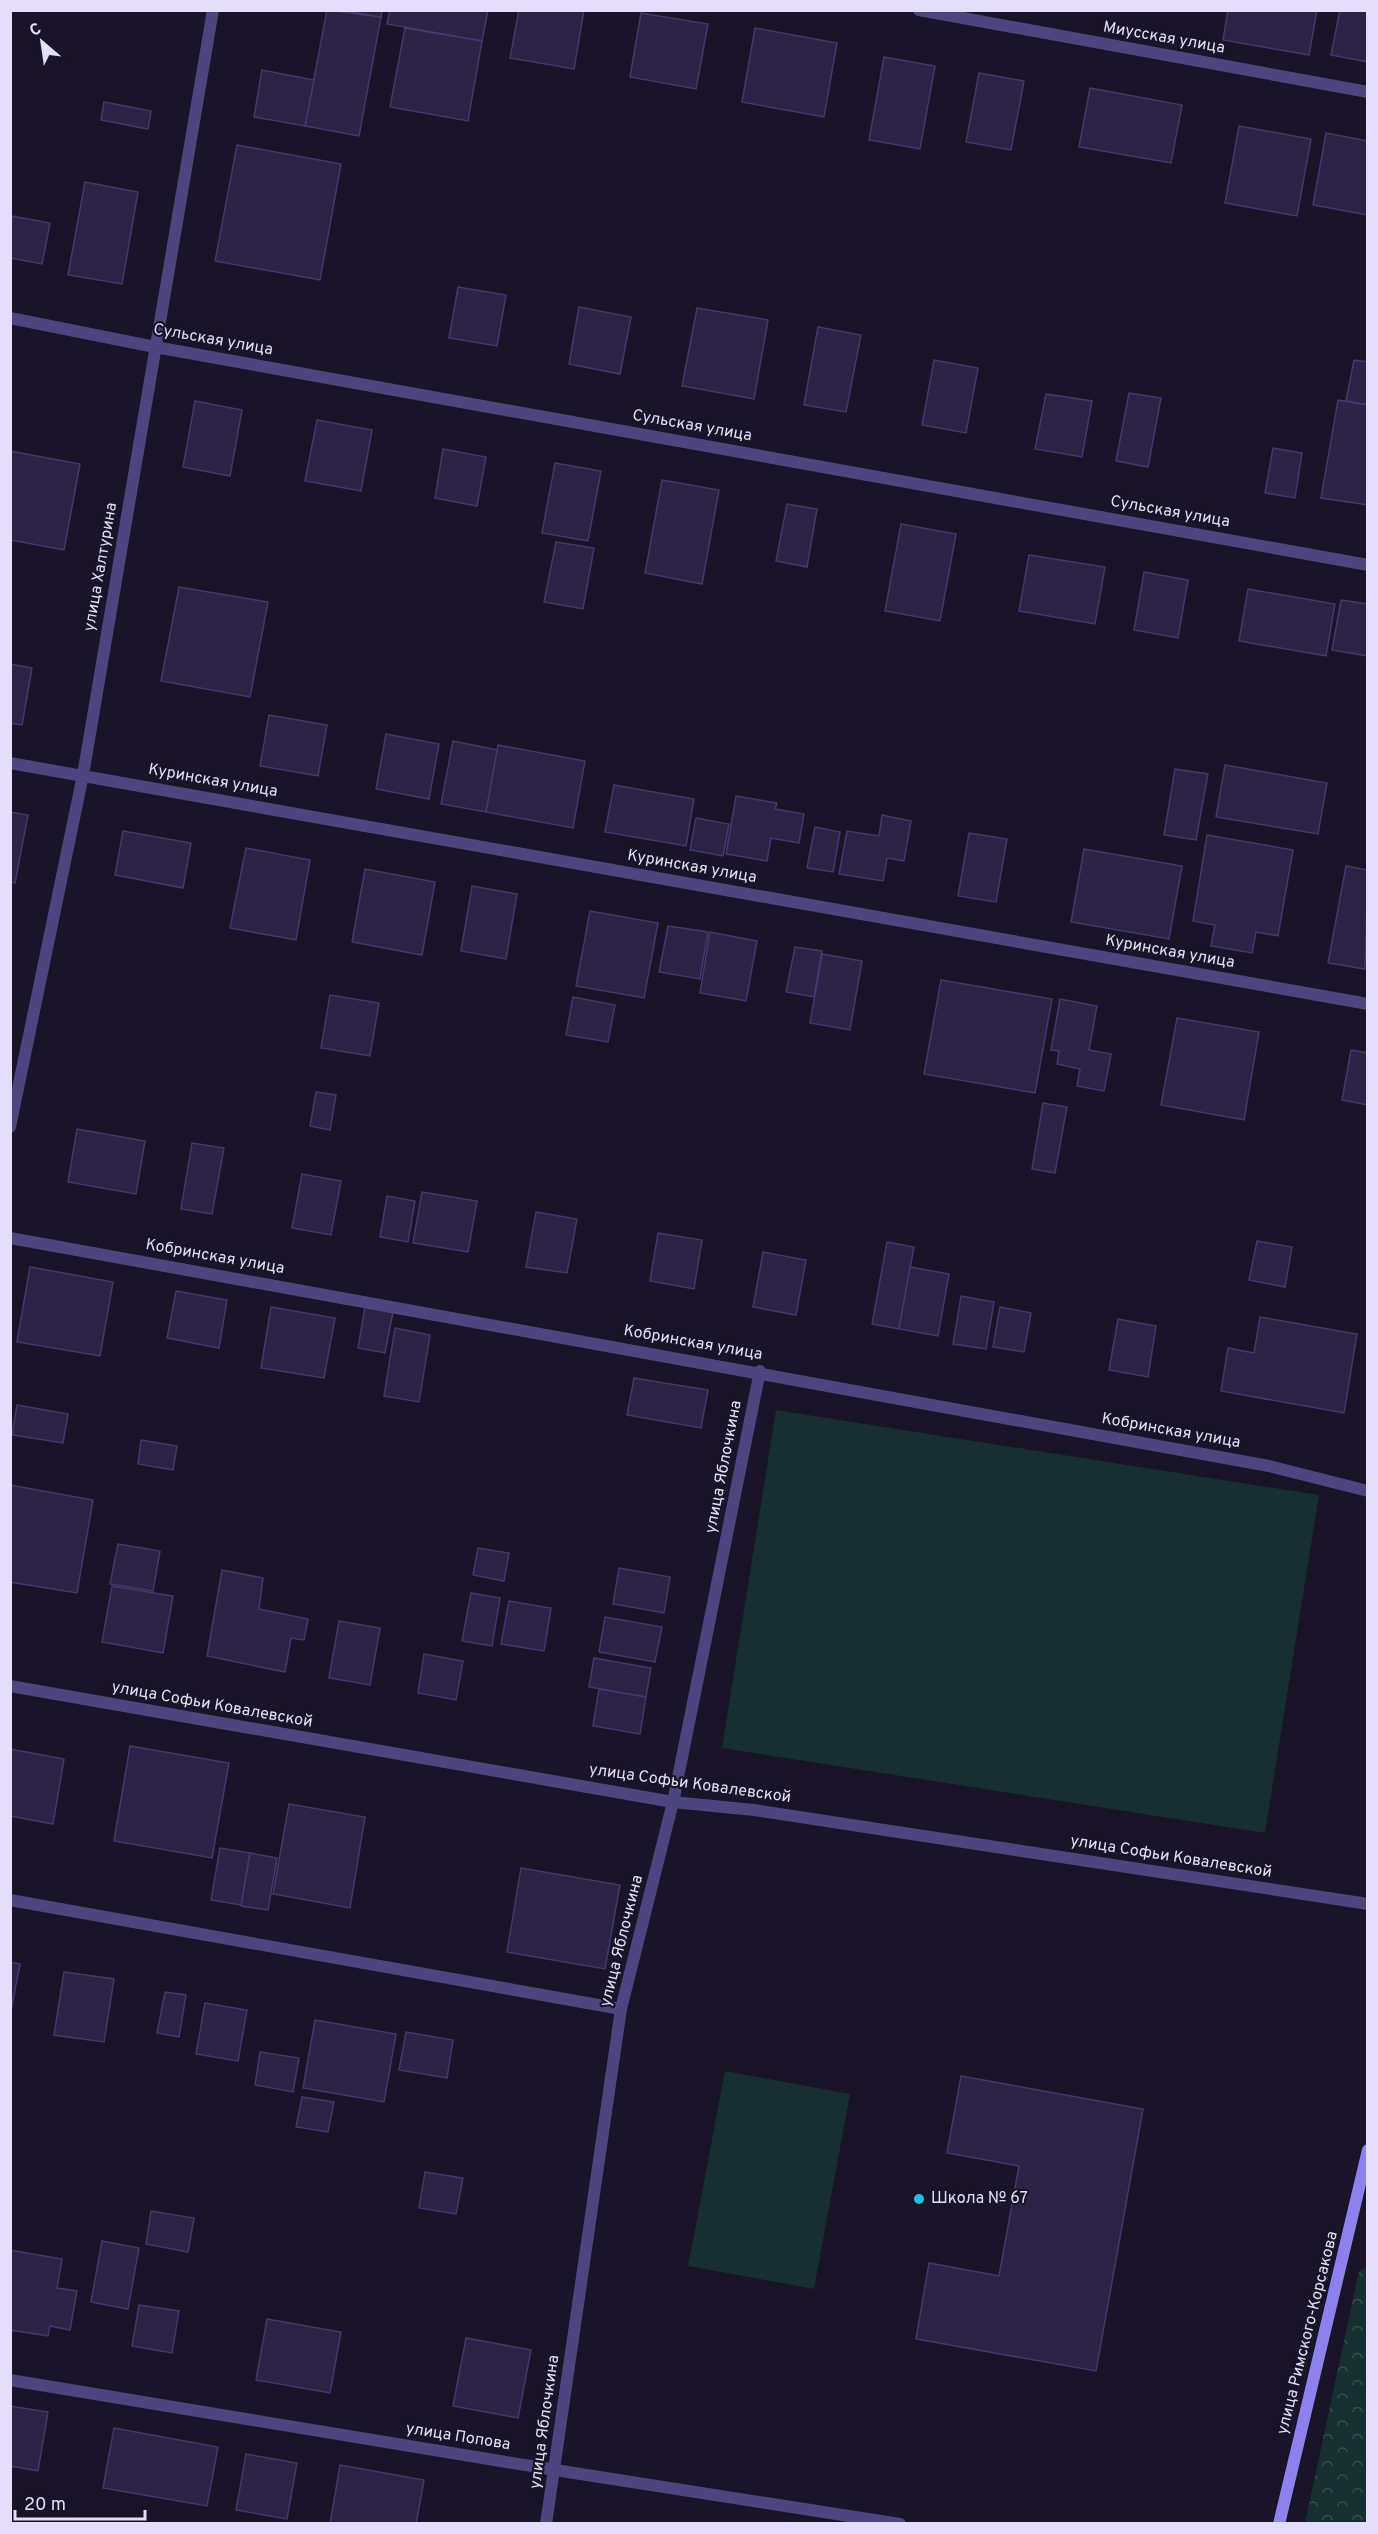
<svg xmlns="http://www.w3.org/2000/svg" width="1378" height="2534" viewBox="0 0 1378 2534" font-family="Overpass,sans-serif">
	<defs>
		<pattern id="forest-crowns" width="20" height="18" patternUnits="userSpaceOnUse" patternTransform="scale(1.5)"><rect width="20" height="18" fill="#172f30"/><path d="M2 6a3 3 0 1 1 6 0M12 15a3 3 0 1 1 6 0" fill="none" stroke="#394d4f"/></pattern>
	</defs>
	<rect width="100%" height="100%" fill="#191427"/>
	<!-- green -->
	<g fill="#172f30">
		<polygon points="776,1410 1319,1495 1265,1833 722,1748"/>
		<polygon points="725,2071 850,2094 814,2289 688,2266"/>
	</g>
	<!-- forest -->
	<polygon fill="url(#forest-crowns)" points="1367,2267 1367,2523 1305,2523 1359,2271"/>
	<!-- building -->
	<g fill="#2c2245" stroke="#47376e" stroke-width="1.5">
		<polygon points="327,10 381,17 359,136 305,126"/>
		<polygon points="340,10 382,10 381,17"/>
		<polygon points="390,10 488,10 482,41 387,24"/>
		<polygon points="519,10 584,10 574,69 510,58"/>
		<polygon points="1228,10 1317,10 1309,55 1223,40"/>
		<polygon points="1340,10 1368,10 1368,62 1331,55"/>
		<polygon points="641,13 708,24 696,89 630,77"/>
		<polygon points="405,28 482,41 468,121 390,107"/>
		<polygon points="755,28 837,43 824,117 742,102"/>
		<polygon points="884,57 935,66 920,149 869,140"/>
		<polygon points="262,70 314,80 305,126 254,117"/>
		<polygon points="979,73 1024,81 1011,150 966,142"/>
		<polygon points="1090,88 1182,105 1171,163 1079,147"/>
		<polygon points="104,102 151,111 148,129 101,120"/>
		<polygon points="1239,126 1311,139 1297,216 1225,203"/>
		<polygon points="1326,133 1368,141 1368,215 1313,205"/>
		<polygon points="237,145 341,164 320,280 215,261"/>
		<polygon points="85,182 138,192 122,284 68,275"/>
		<polygon points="12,216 50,223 42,264 10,258"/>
		<polygon points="458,287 506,295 497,346 449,338"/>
		<polygon points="579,307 631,317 620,374 569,364"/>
		<polygon points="697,308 768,320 754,399 682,386"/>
		<polygon points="818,327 861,335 846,412 804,405"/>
		<polygon points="934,360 978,368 966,433 922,425"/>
		<polygon points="1354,360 1368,362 1368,405 1346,401"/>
		<polygon points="1129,393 1161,398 1148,467 1116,461"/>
		<polygon points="1046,394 1092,401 1082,457 1035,449"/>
		<polygon points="1338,400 1368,405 1368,505 1321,498"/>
		<polygon points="195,401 242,410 230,476 183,467"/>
		<polygon points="317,420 372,430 361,491 305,481"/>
		<polygon points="1273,448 1302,453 1295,498 1265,493"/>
		<polygon points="443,449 486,457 477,506 435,498"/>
		<polygon points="10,451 80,464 64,550 10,540"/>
		<polygon points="555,463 601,471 588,541 542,533"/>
		<polygon points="662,480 719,490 702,584 645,573"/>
		<polygon points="787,504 817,509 807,567 776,561"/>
		<polygon points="901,524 956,534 940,621 885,611"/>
		<polygon points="556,542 594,548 583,609 544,602"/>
		<polygon points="1029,555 1105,567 1095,624 1019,611"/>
		<polygon points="1144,572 1188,580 1178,638 1134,630"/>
		<polygon points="179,587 268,602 250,697 161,681"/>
		<polygon points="1248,589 1335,604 1326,656 1239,641"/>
		<polygon points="1341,600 1368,604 1368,656 1332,650"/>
		<polygon points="10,664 32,668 22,725 10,723"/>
		<polygon points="269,715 327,725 318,776 260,766"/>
		<polygon points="386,734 439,744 429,799 376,789"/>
		<polygon points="453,741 498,750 486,812 441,804"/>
		<polygon points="498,745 585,761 573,828 486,812"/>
		<polygon points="1225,765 1327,783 1318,834 1216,817"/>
		<polygon points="1175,769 1208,774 1196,840 1164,835"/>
		<polygon points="614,785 694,799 686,846 605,832"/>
		<polygon points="736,796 777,803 775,809 804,814 799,843 771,838 767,861 726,854"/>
		<polygon points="10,812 28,815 15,883 10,882"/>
		<polygon points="882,815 911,821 904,861 887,858 883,881 839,874 847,831 879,836"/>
		<polygon points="696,818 729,824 723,856 690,850"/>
		<polygon points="815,827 840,832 833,872 807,868"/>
		<polygon points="123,831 191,843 183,888 115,875"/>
		<polygon points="969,833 1007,839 996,902 958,896"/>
		<polygon points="1207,835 1293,850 1278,936 1256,932 1252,953 1211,946 1215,925 1193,921"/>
		<polygon points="246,848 310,860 296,940 230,928"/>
		<polygon points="1084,849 1182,866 1169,939 1071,922"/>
		<polygon points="1346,866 1368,870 1365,969 1328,963"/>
		<polygon points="365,869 435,882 422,955 352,942"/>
		<polygon points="472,886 517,894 506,959 461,951"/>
		<polygon points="590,911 658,923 644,998 576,986"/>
		<polygon points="668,926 708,932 700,979 659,972"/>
		<polygon points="710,932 757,941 746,1001 700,993"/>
		<polygon points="795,947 822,951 814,997 786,992"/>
		<polygon points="822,954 862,961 850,1030 810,1023"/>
		<polygon points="941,980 1052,999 1035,1093 924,1074"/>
		<polygon points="330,995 379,1003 370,1056 321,1048"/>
		<polygon points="573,997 615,1005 608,1042 566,1035"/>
		<polygon points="1060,999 1097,1006 1089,1050 1111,1054 1104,1091 1077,1086 1080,1069 1057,1064 1059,1051 1051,1050"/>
		<polygon points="1177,1018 1259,1032 1244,1120 1161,1105"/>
		<polygon points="1351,1050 1368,1053 1368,1105 1342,1100"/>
		<polygon points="316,1092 336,1095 330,1130 310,1126"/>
		<polygon points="1043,1103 1067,1107 1055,1173 1032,1169"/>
		<polygon points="77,1129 145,1141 136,1194 68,1182"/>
		<polygon points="192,1143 224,1148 212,1214 181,1209"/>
		<polygon points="302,1174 341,1181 331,1235 292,1228"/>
		<polygon points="422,1192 477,1201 468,1252 413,1243"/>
		<polygon points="387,1196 415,1201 408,1242 380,1237"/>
		<polygon points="536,1212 577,1219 567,1273 526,1267"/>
		<polygon points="658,1233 702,1240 694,1289 650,1281"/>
		<polygon points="1257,1241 1292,1247 1285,1287 1249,1280"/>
		<polygon points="887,1242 914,1247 899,1329 872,1324"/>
		<polygon points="763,1252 806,1260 796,1315 753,1307"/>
		<polygon points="30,1267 113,1282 100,1356 17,1342"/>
		<polygon points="910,1267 949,1274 938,1336 899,1329"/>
		<polygon points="176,1291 227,1300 219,1348 167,1338"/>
		<polygon points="961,1296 994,1302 986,1349 953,1344"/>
		<polygon points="271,1307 335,1318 324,1378 261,1368"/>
		<polygon points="365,1307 393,1312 385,1353 358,1348"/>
		<polygon points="1000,1307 1031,1313 1024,1352 993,1347"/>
		<polygon points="1260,1317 1357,1334 1344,1413 1221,1391 1228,1348 1254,1353"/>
		<polygon points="1118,1319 1156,1326 1148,1377 1109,1370"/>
		<polygon points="395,1328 430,1335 419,1402 384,1396"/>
		<polygon points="634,1378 708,1390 701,1428 627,1415"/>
		<polygon points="17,1405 68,1414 63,1443 12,1435"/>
		<polygon points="141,1440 177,1446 173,1470 138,1464"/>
		<polygon points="10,1485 93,1500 77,1593 10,1582"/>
		<polygon points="118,1544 160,1551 153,1591 110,1584"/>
		<polygon points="478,1548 509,1553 504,1581 473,1575"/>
		<polygon points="619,1568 670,1577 664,1613 613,1604"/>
		<polygon points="222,1570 263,1578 259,1609 308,1619 304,1640 291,1638 285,1672 207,1656"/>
		<polygon points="112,1586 173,1596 163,1653 102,1642"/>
		<polygon points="471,1593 500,1598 492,1646 462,1641"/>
		<polygon points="509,1601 551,1608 544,1651 501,1644"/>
		<polygon points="605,1617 662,1627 655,1662 599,1652"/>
		<polygon points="339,1621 380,1628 370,1685 329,1678"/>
		<polygon points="424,1654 463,1661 456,1700 418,1693"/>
		<polygon points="594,1658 651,1668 646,1697 589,1687"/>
		<polygon points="599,1689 646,1697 640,1734 593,1726"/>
		<polygon points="130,1746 229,1763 212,1858 114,1841"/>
		<polygon points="10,1749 64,1759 53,1824 10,1816"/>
		<polygon points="289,1804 365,1817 350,1908 273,1894"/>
		<polygon points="220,1848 250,1853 241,1905 211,1900"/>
		<polygon points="250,1853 277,1858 268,1910 241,1906"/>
		<polygon points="521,1868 620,1885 605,1969 507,1952"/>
		<polygon points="10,1962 20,1964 10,2016"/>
		<polygon points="64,1972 114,1979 104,2042 54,2035"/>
		<polygon points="165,1992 186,1995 179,2037 157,2033"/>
		<polygon points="205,2003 247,2010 238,2061 196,2054"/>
		<polygon points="315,2020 396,2034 384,2102 303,2088"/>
		<polygon points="406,2032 453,2040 447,2078 399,2070"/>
		<polygon points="260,2052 299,2058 293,2092 255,2085"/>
		<polygon points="961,2076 1143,2109 1096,2371 916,2339 929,2263 999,2276 1019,2166 947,2153"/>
		<polygon points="302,2097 334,2102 328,2132 296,2127"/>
		<polygon points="425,2172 463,2178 456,2214 419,2208"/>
		<polygon points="151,2211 194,2218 188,2252 146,2244"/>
		<polygon points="102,2241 139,2248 128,2309 91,2302"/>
		<polygon points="10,2250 62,2259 57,2288 77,2291 70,2330 50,2326 48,2336 10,2330"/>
		<polygon points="139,2305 179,2311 172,2353 132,2346"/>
		<polygon points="267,2319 341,2332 330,2393 256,2380"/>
		<polygon points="466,2338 531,2350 518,2418 453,2406"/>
		<polygon points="10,2406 48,2412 38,2471 10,2466"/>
		<polygon points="114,2428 218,2447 207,2506 103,2488"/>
		<polygon points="246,2454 297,2463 287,2519 236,2510"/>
		<polygon points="340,2465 424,2480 416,2524 330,2524"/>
	</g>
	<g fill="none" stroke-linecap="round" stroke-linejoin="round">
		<!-- pedestrian -->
		<polyline stroke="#4c4580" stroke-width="12" points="555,2470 900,2524"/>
		<!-- minor -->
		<g stroke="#4c4580" stroke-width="12">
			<polyline points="919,10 1368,92"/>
			<polyline points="10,318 155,347 1368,565"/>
			<polyline points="10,763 1368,1004"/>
			<polyline points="10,1127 83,775 213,10"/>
			<polyline points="10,1238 1269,1466 1368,1491"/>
			<polyline points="10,1686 673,1802 754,1810 1368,1904"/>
			<polyline points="10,1900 621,2009"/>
			<polyline points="10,2380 555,2470"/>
			<polyline points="546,2524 621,2009 673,1802 760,1371"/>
		</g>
		<!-- secondary -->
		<polyline stroke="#8e81ee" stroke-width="12" points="1279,2524 1368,2150"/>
	</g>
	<!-- markers -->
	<circle fill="#23bde1" stroke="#191427" stroke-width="2" cx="919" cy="2199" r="6"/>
	<g text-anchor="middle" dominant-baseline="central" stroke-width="4.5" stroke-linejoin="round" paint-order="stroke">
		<!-- street labels -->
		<g font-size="16" fill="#e4defb" stroke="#191427">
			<text transform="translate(1164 38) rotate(10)">Миусская улица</text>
			<text transform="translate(213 340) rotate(10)">Сульская улица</text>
			<text transform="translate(692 426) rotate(10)">Сульская улица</text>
			<text transform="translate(1170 512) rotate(10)">Сульская улица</text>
			<text transform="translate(101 567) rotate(-80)">улица Халтурина</text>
			<text transform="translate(213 781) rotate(10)">Куринская улица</text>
			<text transform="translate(692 867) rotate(10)">Куринская улица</text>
			<text transform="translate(1170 952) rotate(10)">Куринская улица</text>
			<text transform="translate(215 1257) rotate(10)">Кобринская улица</text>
			<text transform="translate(693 1343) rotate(10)">Кобринская улица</text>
			<text transform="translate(1171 1431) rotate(10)">Кобринская улица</text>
			<text transform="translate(724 1467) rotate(-79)">улица Яблочкина</text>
			<text transform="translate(212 1705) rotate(10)">улица Софьи Ковалевской</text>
			<text transform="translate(690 1784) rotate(8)">улица Софьи Ковалевской</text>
			<text transform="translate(1171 1857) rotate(9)">улица Софьи Ковалевской</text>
			<text transform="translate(622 1941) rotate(-76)">улица Яблочкина</text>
			<text transform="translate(1308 2333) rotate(-76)">улица Римского-Корсакова</text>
			<text transform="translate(545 2422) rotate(-82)">улица Яблочкина</text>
			<text transform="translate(458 2437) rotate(9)">улица Попова</text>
		</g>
		<!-- poi labels -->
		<g font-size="16" fill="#e4defb" stroke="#191427" text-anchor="start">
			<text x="931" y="2199">Школа № 67</text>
		</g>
	</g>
	<!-- border -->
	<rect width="1378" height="2534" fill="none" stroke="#e4defb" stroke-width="24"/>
	<!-- north arrow -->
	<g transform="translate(42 42) rotate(331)" stroke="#191427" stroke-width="4.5" paint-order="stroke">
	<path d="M0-4.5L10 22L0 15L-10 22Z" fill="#e4defb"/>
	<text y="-9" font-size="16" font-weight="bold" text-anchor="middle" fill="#e4defb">С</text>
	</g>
	<!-- scale -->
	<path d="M15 2510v9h130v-9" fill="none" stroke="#e4defb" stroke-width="3"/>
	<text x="24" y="2510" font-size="18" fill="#e4defb" stroke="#191427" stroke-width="4.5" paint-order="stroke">20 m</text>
</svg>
